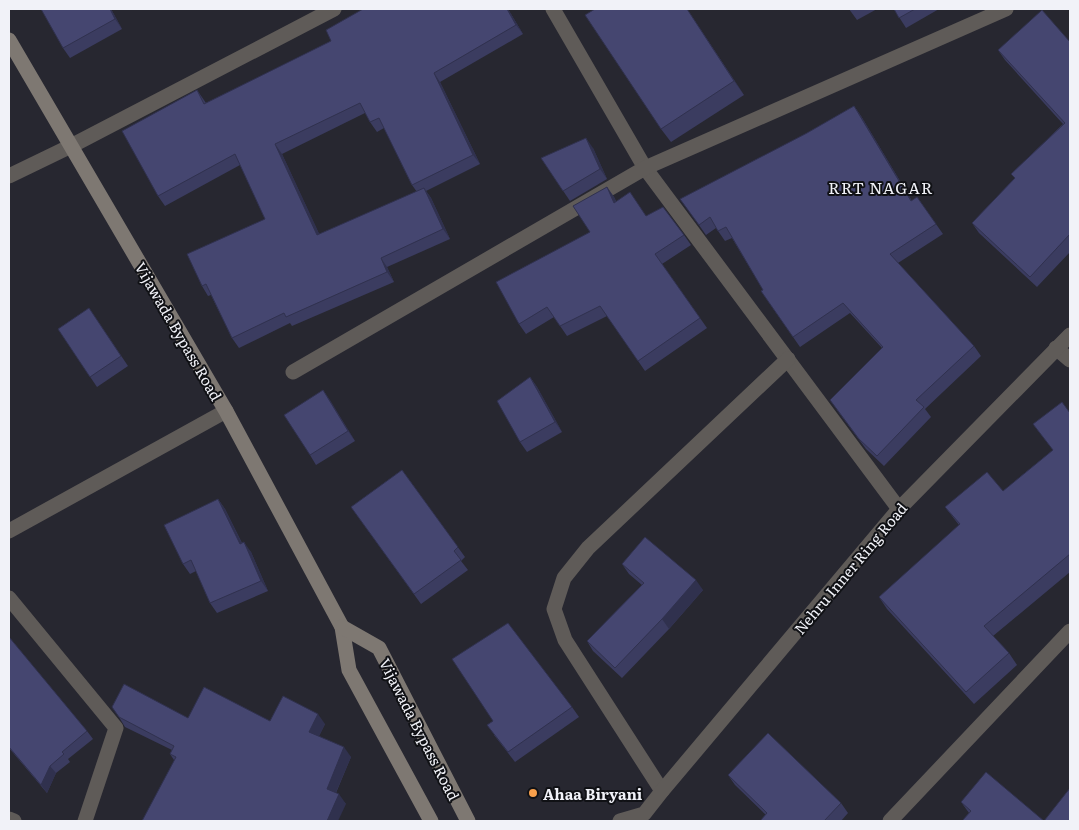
<svg xmlns="http://www.w3.org/2000/svg" width="1079" height="830" viewBox="0 0 1079 830" font-family="Literata,serif">
	<rect width="100%" height="100%" fill="#272730"/>
	<g fill="none" stroke-linecap="round" stroke-linejoin="round">
		<!-- minor -->
		<g stroke="#5f5b58" stroke-width="15">
			<polyline points="553,9 645,168 899,509"/>
			<polyline points="9,176 71,146 334,9"/>
			<polyline points="1056,348 1070,360"/>
			<polyline points="293,372 645,168 1006,9"/>
			<polyline points="9,531 226,411"/>
			<polyline points="9,598 116,728 85,821"/>
			<polyline points="662,791 565,640 554,609 564,578 588,548 788,359"/>
			<polyline points="9,819 14,821"/>
			<polyline points="890,821 1070,631"/>
		</g>
		<!-- tertiary -->
		<polyline stroke="#5f5b58" stroke-width="15" points="620,821 644,814 662,791 899,509 1070,335"/>
		<!-- secondary -->
		<g stroke="#7e7872" stroke-width="15">
			<polyline points="9,40 226,411 342,627 349,670 431,821"/>
			<polyline points="342,627 379,648 468,821"/>
		</g>
	</g>
	<!-- wall -->
	<g fill="#3b3c60" fill-rule="evenodd">
		<polygon points="111,9 122,29 70,58 63,48"/>
		<path d="M363 9H508L523 34 440 82 480 164 426 191 431 198 450 239 387 267 394 282 292 326 290 323 239 348 232 338 211 295 208 296 202 286 265 219 240 165 165 206 158 196 197 90 206 103 331 41ZM365 113 370 122 377 132 384 128 412 185 417 192 319 234 282 154Z"/>
		<polygon points="595,9 687,9 744,95 671,142 661,129"/>
		<polygon points="849,9 877,9 857,20"/>
		<polygon points="894,9 939,9 906,28"/>
		<polygon points="1070,42 1070,252 1037,287 979,233 972,223 1015,178 1011,174 1063,124 1005,60 998,50"/>
		<polygon points="854,106 861,116 912,201 917,197 943,234 898,263 974,346 981,356 925,409 931,417 884,466 866,449 837,410 882,348 850,313 800,347 761,291 763,290 732,238 725,241 716,228 706,235 687,208 807,133"/>
		<polygon points="593,148 607,179 570,201 541,158"/>
		<polygon points="607,187 614,197 616,201 684,235 691,245 662,264 707,328 645,371 607,316 567,336 554,317 526,334 519,324 590,232"/>
		<polygon points="89,308 128,366 97,387 58,329"/>
		<polygon points="530,377 537,387 562,432 527,452 520,442"/>
		<polygon points="323,390 355,441 316,465 310,455"/>
		<polygon points="1070,413 1070,572 993,636 1009,653 1017,665 974,704 887,609 879,597 959,525 945,507 1003,491 1053,450 1033,424"/>
		<polygon points="402,470 465,557 461,561 468,570 421,604 351,507"/>
		<polygon points="218,499 225,509 242,543 251,552 268,591 217,613 210,603 196,571 190,574 183,564"/>
		<polygon points="622,564 703,590 669,629 622,678 593,651 587,641 642,585 629,574"/>
		<polygon points="9,637 87,731 93,739 68,759 70,762 56,773 47,793 9,748"/>
		<polygon points="572,707 579,717 515,762 494,735"/>
		<polygon points="119,717 188,718 270,721 325,724 319,736 351,757 336,793 346,804 174,760 170,754 172,750 125,727"/>
		<polygon points="728,775 841,803 848,813 841,821 760,821 766,815 735,785"/>
		<polygon points="961,802 1044,821 1070,821 962,821 969,813"/>
	</g>
	<!-- shaded-wall -->
	<g fill="#30314e">
		<polygon points="110,9 111,9 122,29 115,19"/>
		<polygon points="507,9 508,9 523,34 516,25"/>
		<polygon points="687,9 744,95 734,81"/>
		<polygon points="434,73 440,82 480,164 473,155"/>
		<polygon points="854,106 861,116 918,211 911,201"/>
		<polygon points="586,138 593,148 607,179 600,169"/>
		<polygon points="275,144 282,154 324,244 317,235"/>
		<polygon points="607,187 614,197 621,213 614,203"/>
		<polygon points="424,188 431,198 450,239 443,229"/>
		<polygon points="381,258 387,267 394,282 387,272"/>
		<polygon points="530,377 537,387 562,432 555,422"/>
		<polygon points="323,390 330,400 355,441 348,431"/>
		<polygon points="218,499 225,509 247,554 240,544"/>
		<polygon points="244,542 251,552 268,591 261,581"/>
		<polygon points="696,580 703,590 669,629 662,619"/>
		<polygon points="318,714 325,724 316,742 309,732"/>
		<polygon points="344,747 351,757 333,799 327,789"/>
		<polygon points="50,766 56,773 47,793 41,785"/>
		<polygon points="339,794 346,804 338,821 327,821"/>
	</g>
	<!-- building -->
	<g fill="#454670" stroke="#30314e">
		<polygon points="41,9 110,9 115,19 63,48"/>
		<polygon points="363,9 507,9 516,25 434,73 473,155 412,185 379,118 370,122 360,103 275,144 317,235 424,188 443,229 381,258 387,272 286,317 284,313 232,338 206,284 202,286 187,254 265,219 235,154 158,196 122,131 197,90 204,104 331,41 326,30"/>
		<polygon points="595,9 687,9 734,81 661,129 585,15"/>
		<polygon points="894,9 915,9 899,18"/>
		<polygon points="1042,10 1070,42 1070,234 1030,277 972,223 1015,178 1011,174 1065,123 998,50"/>
		<polygon points="854,106 911,201 917,197 936,224 890,254 974,346 916,400 924,407 877,456 859,439 830,400 883,347 843,303 793,337 761,291 763,290 726,227 718,231 710,217 699,225 680,199 807,133"/>
		<polygon points="586,138 600,169 563,191 541,158"/>
		<polygon points="607,187 614,203 630,192 646,216 663,207 684,235 655,254 700,318 638,361 600,306 560,326 547,307 519,324 496,282 590,232 573,206"/>
		<polygon points="89,308 121,356 90,377 58,329"/>
		<polygon points="530,377 555,422 520,442 497,401"/>
		<polygon points="323,390 348,431 310,455 284,415"/>
		<polygon points="1062,402 1070,413 1070,554 984,626 1009,653 966,692 879,597 960,524 945,507 987,472 1003,491 1053,450 1033,424"/>
		<polygon points="402,470 458,547 454,551 461,560 414,594 351,507"/>
		<polygon points="218,499 240,544 244,542 261,581 210,603 191,560 183,564 164,525"/>
		<polygon points="645,537 696,580 662,619 615,668 587,641 644,583 622,564"/>
		<polygon points="508,623 572,707 508,752 487,725 493,721 452,659"/>
		<polygon points="9,637 87,731 62,752 64,754 50,766 41,785 9,747"/>
		<polygon points="124,684 188,718 204,687 270,721 283,696 318,714 309,732 344,747 327,789 339,794 327,821 142,821 176,757 170,754 174,746 119,717 112,707"/>
		<polygon points="768,733 841,803 824,821 760,821 767,813 728,775"/>
		<polygon points="986,772 1044,821 1070,788 1070,821 962,821 971,811 961,802"/>
	</g>
	<!-- markers -->
	<circle fill="#f9a04c" stroke="#101115" stroke-width="2" cx="533" cy="793" r="5"/>
	<g text-anchor="middle" dominant-baseline="central" stroke-width="4" stroke-linejoin="round" paint-order="stroke">
		<!-- street labels -->
		<g font-size="15" fill="#f1f2f8" stroke="#101115">
			<text transform="translate(179 331) rotate(60)">Vijawada Bypass Road</text>
			<text transform="translate(850 568) rotate(-50)">Nehru Inner Ring Road</text>
			<text transform="translate(420 729) rotate(63)">Vijawada Bypass Road</text>
		</g>
		<!-- poi labels -->
		<g font-size="15" font-weight="bold" fill="#f1f2f8" stroke="#101115" text-anchor="start">
			<text x="543" y="793">Ahaa Biryani</text>
		</g>
		<!-- neighbourhood labels -->
		<g font-size="16" letter-spacing="1" fill="#f1f2f8" stroke="#101115">
			<text x="881" y="187">RRT NAGAR</text>
		</g>
	</g>
	<!-- border -->
	<rect width="1079" height="830" fill="none" stroke="#f1f2f8" stroke-width="20"/>
</svg>
